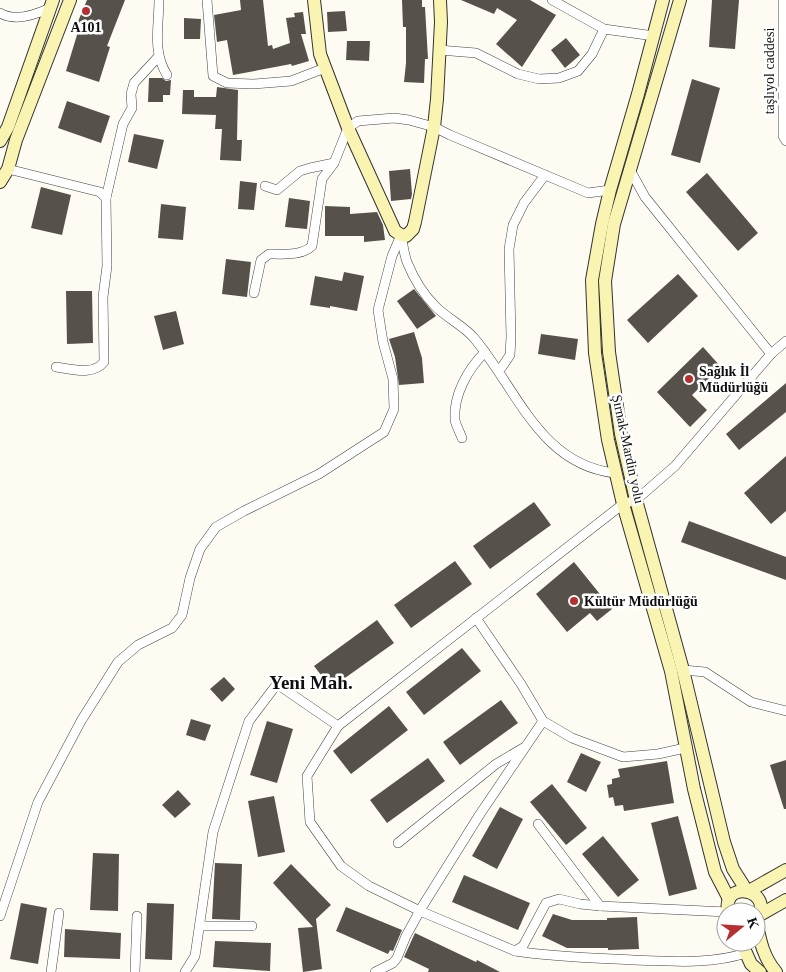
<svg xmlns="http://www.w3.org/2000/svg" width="786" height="972" viewBox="0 0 786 972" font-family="'Times New Roman',serif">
	<rect width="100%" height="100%" fill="#fefcf2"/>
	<!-- building -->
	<g fill="#57514c">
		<polygon points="87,0 125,0 107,46 110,47 99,82 66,71 80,25 77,24"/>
		<polygon points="240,0 263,0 268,46 272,45 273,49 290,43 286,18 295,17 294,13 303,12 306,34 301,34 309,61 292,66 291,64 233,75 227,40 217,42 214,15 241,10"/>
		<polygon points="402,0 422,0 422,7 425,7 428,59 425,59 424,83 404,82 406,63 406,27 403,27"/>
		<polygon points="461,0 530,0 556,15 522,67 496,44 517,20 497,8 494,14"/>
		<polygon points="712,0 739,0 735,49 709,47"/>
		<polygon points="345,11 347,31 328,32 327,12"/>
		<polygon points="184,18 201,19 200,39 184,39"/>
		<polygon points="566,38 580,55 565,68 551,50"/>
		<polygon points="347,41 370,41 369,61 346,60"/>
		<polygon points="149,78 162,78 166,81 171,80 170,95 163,95 163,102 148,102"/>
		<polygon points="692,79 720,88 700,163 671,155"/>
		<polygon points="217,87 238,90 237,140 242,140 241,161 220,160 222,129 215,129 216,115 182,114 183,90 194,90 194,97 216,97"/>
		<polygon points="67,101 110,116 101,143 58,128"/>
		<polygon points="134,134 164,140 157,169 128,162"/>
		<polygon points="410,169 412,194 411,199 391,201 389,171"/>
		<polygon points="707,173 758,233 738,251 686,192"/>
		<polygon points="240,181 257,183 254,210 238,209"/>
		<polygon points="41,187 71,195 62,235 31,228"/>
		<polygon points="289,198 310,201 307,229 285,227"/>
		<polygon points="161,204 186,207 183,240 158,238"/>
		<polygon points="325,206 350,207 350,214 377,212 383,225 385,240 364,242 364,236 325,236"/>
		<polygon points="226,259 251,262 247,297 222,294"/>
		<polygon points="344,272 364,276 357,311 330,306 330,308 310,305 315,276 342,281"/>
		<polygon points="678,274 698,296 648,343 627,320"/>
		<polygon points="414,289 436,316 417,329 397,301"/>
		<polygon points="66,291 92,291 93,343 67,344"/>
		<polygon points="176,311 184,344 163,350 154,316"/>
		<polygon points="414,332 422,358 424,383 399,385 395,357 389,339"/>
		<polygon points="541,334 578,339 575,360 538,354"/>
		<polygon points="703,347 721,367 692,395 707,410 690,427 657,392"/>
		<polygon points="786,383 786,412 739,450 726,434"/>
		<polygon points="786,456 786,511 771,524 744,493"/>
		<polygon points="534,502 551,525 490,569 473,546"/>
		<polygon points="689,521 786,557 786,580 681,542"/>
		<polygon points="455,561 472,584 411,628 394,605"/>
		<polygon points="574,562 612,609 597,621 590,613 567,632 536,594"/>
		<polygon points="377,620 394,643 331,688 314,666"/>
		<polygon points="462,648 481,671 424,715 406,692"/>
		<polygon points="224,677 235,689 222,702 210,689"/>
		<polygon points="501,700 518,723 460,765 443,742"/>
		<polygon points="389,706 408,730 351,774 333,751"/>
		<polygon points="191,719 211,725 205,741 186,735"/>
		<polygon points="267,721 293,729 277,783 250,775"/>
		<polygon points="581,753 601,762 586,792 567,782"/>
		<polygon points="428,758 445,781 387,823 370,800"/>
		<polygon points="786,760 786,809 784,809 770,765"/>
		<polygon points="667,761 674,803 624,811 623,805 615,806 613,797 609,798 607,785 612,784 612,779 620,777 618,769"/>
		<polygon points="552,784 587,828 566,845 530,802"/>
		<polygon points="178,790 191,804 175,818 162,805"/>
		<polygon points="274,796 285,852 258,857 248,801"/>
		<polygon points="500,807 523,819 497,869 472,856"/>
		<polygon points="678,816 697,889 669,896 651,823"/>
		<polygon points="603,836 639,880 618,897 582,854"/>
		<polygon points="93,853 119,854 118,911 90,910"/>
		<polygon points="215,863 242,864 240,920 212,919"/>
		<polygon points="291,864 331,905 316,919 322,969 303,972 298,928 313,927 273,883"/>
		<polygon points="464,875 530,903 518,930 452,902"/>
		<polygon points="21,903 47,908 38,964 10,959"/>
		<polygon points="147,903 174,904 172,960 145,959"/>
		<polygon points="346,907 402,930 393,951 390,950 388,954 336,931"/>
		<polygon points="553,914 572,920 607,920 607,918 637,917 639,949 608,950 608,948 567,948 542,936"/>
		<polygon points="65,929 121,933 120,959 64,957"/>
		<polygon points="415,933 476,962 477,960 500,972 428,972 429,969 404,957"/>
		<polygon points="215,941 271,943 270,971 213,967"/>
	</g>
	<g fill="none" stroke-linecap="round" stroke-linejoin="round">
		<defs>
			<g id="street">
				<path d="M159 0C159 26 152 51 167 75"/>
				<polyline points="207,0 213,76 227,83 253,84 291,81 325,68"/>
				<polyline points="552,0 604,29 654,36"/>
				<polyline points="783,0 783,136 786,141"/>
				<path d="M0 13C15 22 35 15 50 8"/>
				<polyline points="439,50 476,53 518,74 539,79 559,78 578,71 592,54 604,29"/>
				<polyline points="8,169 100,192 106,198"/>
				<polyline points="630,170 645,197 771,354"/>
				<polyline points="265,186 277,190 300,171 310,168 334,163"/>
				<path d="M401 236C403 244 404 254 407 262 413 277 424 295 436 307 447 318 464 326 474 338 517 389 540 465 615 473"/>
				<path d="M254 293 261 260 269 254C283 254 302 256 312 246L322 179 334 163 348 128 358 121 394 118 409 120 434 127 450 135 588 193 610 190"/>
				<path d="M56 367C71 369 93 376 104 362L103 297 107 266 106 198 123 124 132 108 131 94 134 83 159 56"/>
				<polyline points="498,369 502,367 510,355 511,337 509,249 513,225 524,203 545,175"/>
				<path d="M462 438C460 432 456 426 455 420 453 395 468 369 485 352"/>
				<polyline points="476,618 521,684 543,721 572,738 623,757 658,754 685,748"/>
				<polyline points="683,670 705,672 751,702 786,711"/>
				<polyline points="538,824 600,906 727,912"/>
				<polyline points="398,843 496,764 523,748"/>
				<polyline points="600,906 580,904 559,899 546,903 523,946 515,951 420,911 369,886 341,866 310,822 307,776 338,726 623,504 636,500 675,466 771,354 786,341"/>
				<polyline points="0,916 38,802 81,721 118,662 138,645 172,628 182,615 190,578 200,549 216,527 244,511 319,474 384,432 394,409 393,379 383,342 378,310 392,256 401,235"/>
				<polyline points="200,926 252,926"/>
				<path d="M515 951C554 957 593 958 633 960 671 961 709 965 746 953"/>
				<polyline points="51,972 59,913"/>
				<polyline points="135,972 137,916"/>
				<polyline points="185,972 195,956 213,832 249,721 277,684 338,726"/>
				<polyline points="375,972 393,963 397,958 406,936 422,907 480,814 543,721"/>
			</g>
			<g id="secondary">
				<polyline points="314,0 320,54 348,128 395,231 401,235 406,236 413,229 415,222 434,127 437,99 441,22 440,0"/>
				<polyline points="663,0 638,94 610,190 602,224 592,280 595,353 608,440 623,504 671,671 694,789 715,872 729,899"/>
				<polyline points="680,0 614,224 605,281 609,352 621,434 636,500 683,670 724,842 733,869 747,891"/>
				<polyline points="0,141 8,127 53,0"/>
				<polyline points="0,182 8,169 16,140 70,0"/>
				<polyline points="749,891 786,870"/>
				<path d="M728 912C722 877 777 891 756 919"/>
				<polyline points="758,916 786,900"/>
				<path d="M756 921C760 940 763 957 776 972"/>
				<polyline points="741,942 751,964 760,972"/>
			</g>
		</defs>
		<!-- street casing -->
		<use href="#street" stroke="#424242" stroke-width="10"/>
		<!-- secondary casing -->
		<use href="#secondary" stroke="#313131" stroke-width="14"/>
		<!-- street -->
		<use href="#street" stroke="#fff" stroke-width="9"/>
		<!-- secondary -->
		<use href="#secondary" stroke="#f9f4b2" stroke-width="12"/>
	</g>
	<!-- markers -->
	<g fill="#b63032" stroke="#fff" stroke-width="2">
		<circle cx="86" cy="11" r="5"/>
		<circle cx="689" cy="379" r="5"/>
		<circle cx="574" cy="601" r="5"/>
	</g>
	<g text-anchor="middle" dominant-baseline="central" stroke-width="5" stroke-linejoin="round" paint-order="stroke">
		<!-- poi labels -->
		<g font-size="14" font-weight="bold" fill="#0f0f0f" stroke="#fff" text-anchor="start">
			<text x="86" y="27" text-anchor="middle">A101</text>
			<text x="699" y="371">Sağlık İl<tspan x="699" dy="16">Müdürlüğü</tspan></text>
			<text x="584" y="601">Kültür Müdürlüğü</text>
		</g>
		<!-- street labels -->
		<g font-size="14" fill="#0f0f0f" stroke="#fff">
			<text transform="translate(769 71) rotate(-90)">taşlıyol caddesi</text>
			<text transform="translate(628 449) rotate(78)">Şırnak-Mardin yolu</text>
		</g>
		<!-- district labels -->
		<g font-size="19" font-weight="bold" fill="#0f0f0f" stroke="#fff">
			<text x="311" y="682">Yeni Mah.</text>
		</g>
	</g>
	<!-- north arrow -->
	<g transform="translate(741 927) rotate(72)"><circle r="24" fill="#ffffff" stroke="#9f9f9f"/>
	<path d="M0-4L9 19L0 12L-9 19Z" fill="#b63032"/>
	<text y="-8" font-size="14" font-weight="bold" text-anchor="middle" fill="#0f0f0f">K</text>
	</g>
</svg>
